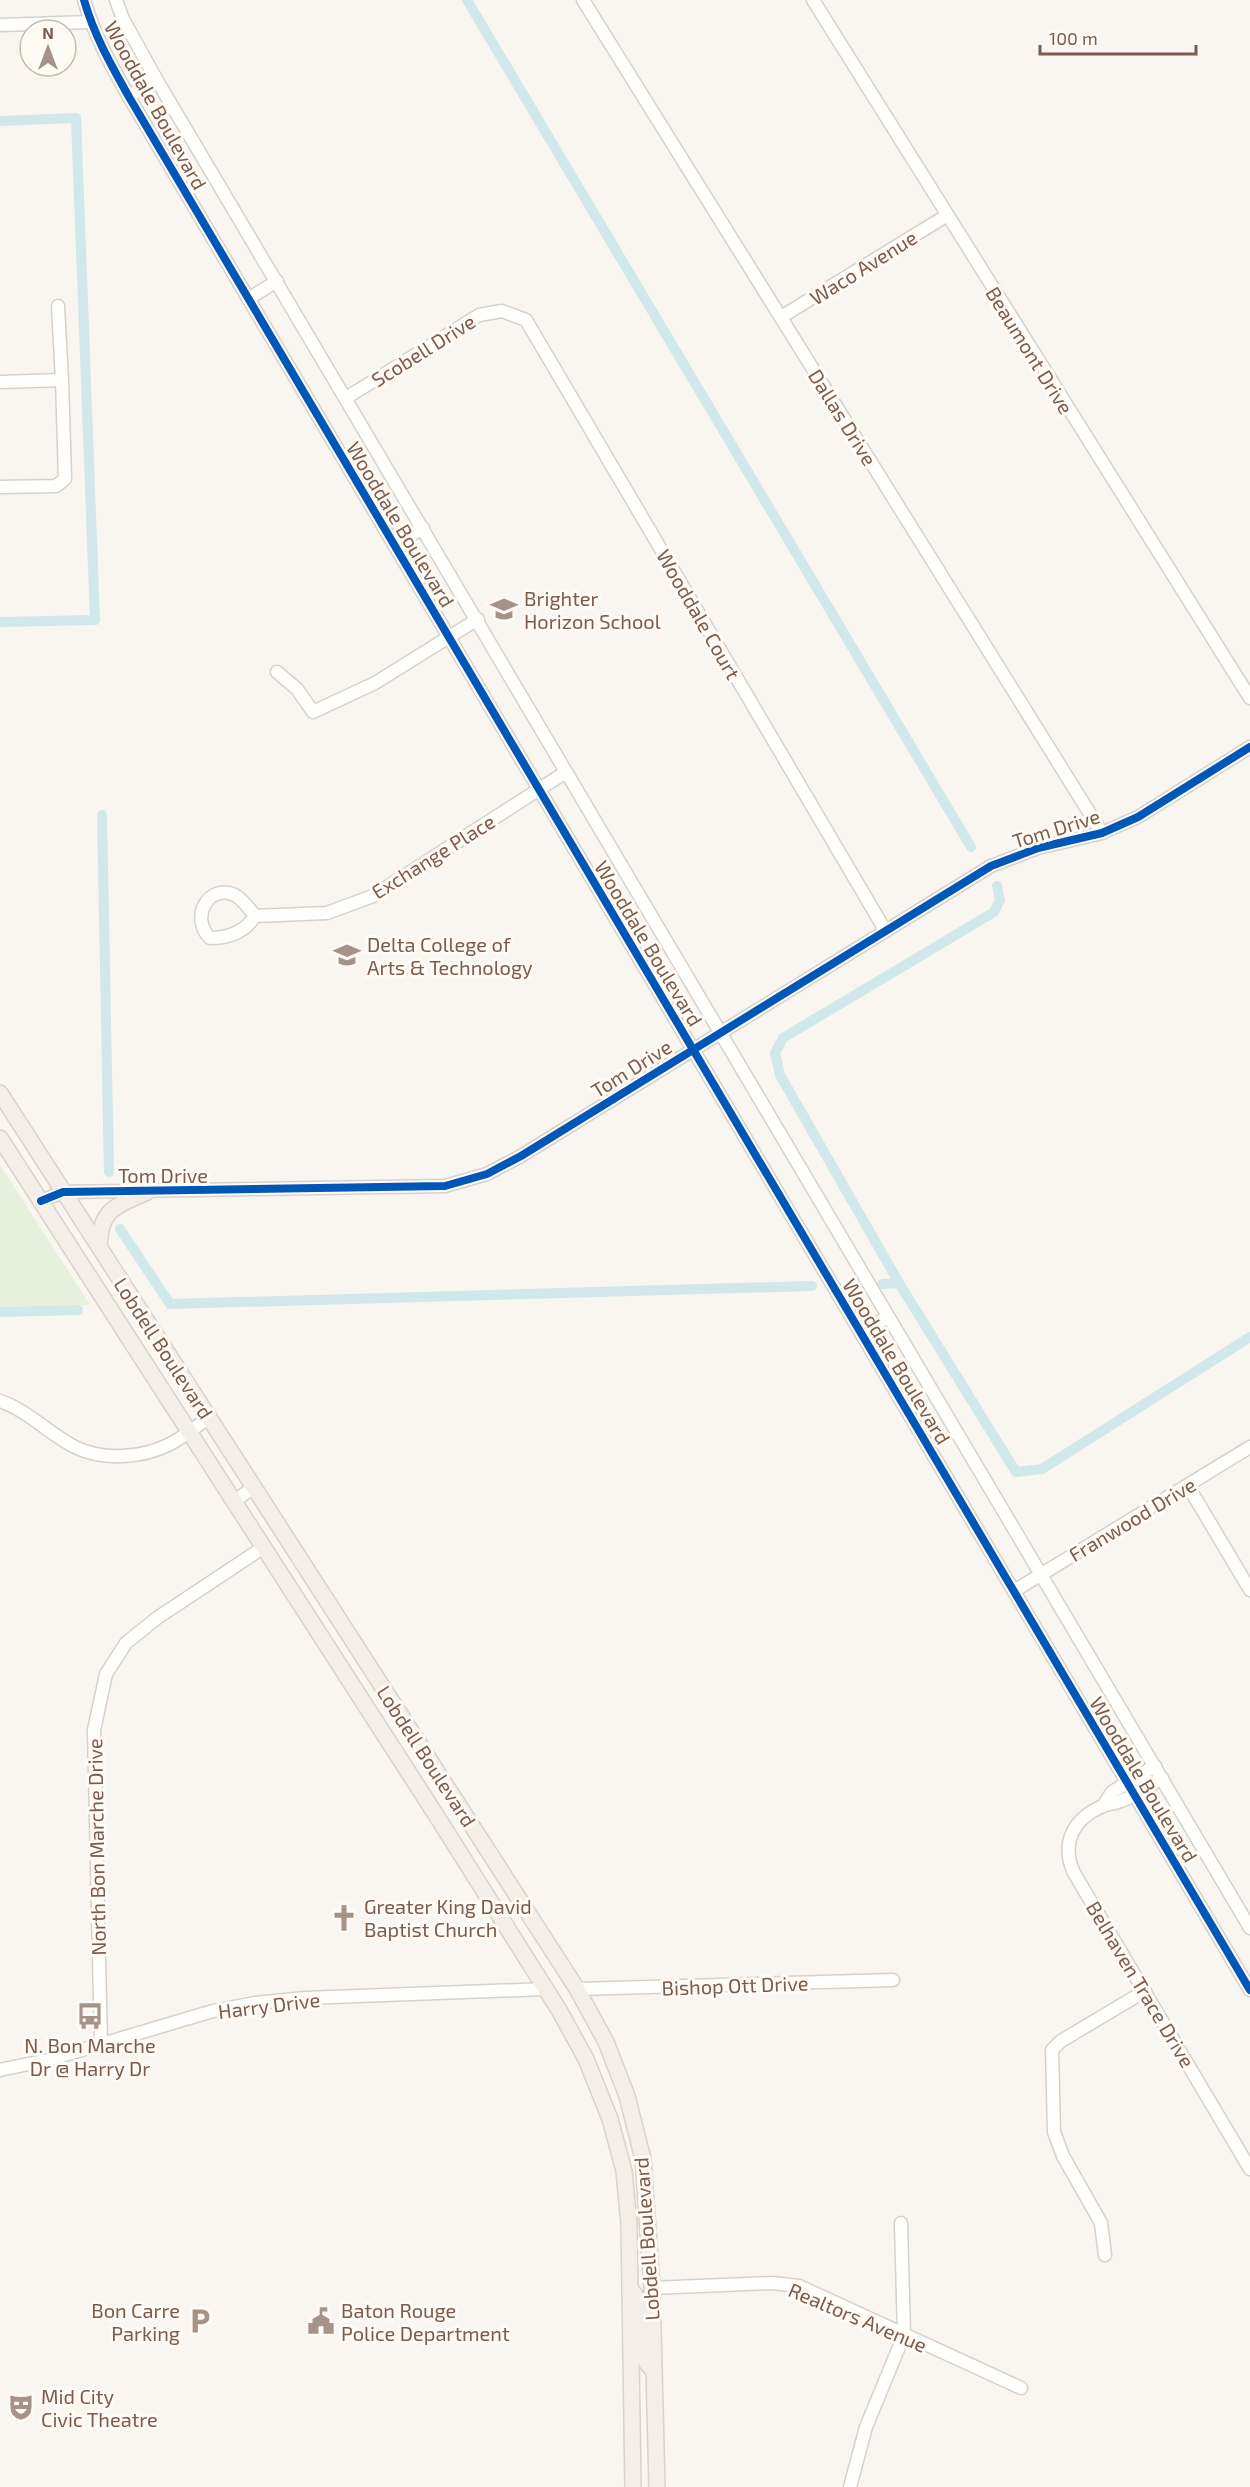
<svg xmlns="http://www.w3.org/2000/svg" width="1250" height="2487" viewBox="0 0 1250 2487" font-family="'Exo 2',sans-serif">
	<rect width="100%" height="100%" fill="#f9f5f0"/>
	<!-- green -->
	<polygon fill="#e7f0db" points="0,1165 90,1305 0,1307"/>
	<g fill="none" stroke-linecap="round" stroke-linejoin="round">
		<!-- canal -->
		<g stroke="#d0e8ea" stroke-width="10">
			<polyline points="467,0 971,847"/>
			<polyline points="0,121 76,118 95,620 0,622"/>
			<polyline points="102,815 109,1172"/>
			<polyline points="997,886 1000,900 994,912 783,1038 775,1053 780,1075 899,1283 1016,1472 1042,1469 1250,1337"/>
			<polyline points="120,1229 170,1304 812,1286"/>
			<polyline points="882,1284 899,1283"/>
			<polyline points="0,1312 78,1310"/>
		</g>
		<defs>
			<g id="minor">
				<path d="M84 0C94 35 111 65 129 97L1250 1990"/>
				<polyline points="116,0 123,19 155,77 1250,1928"/>
				<polyline points="583,0 1102,833"/>
				<polyline points="813,0 1250,698"/>
				<polyline points="0,25 90,22"/>
				<polyline points="129,97 155,77"/>
				<polyline points="248,299 277,281"/>
				<polyline points="781,317 946,216"/>
				<polyline points="0,382 62,380 58,306"/>
				<polyline points="346,398 479,315 502,311 526,320 885,930"/>
				<polyline points="0,487 56,486 65,479 62,380"/>
				<polyline points="394,545 423,528"/>
				<polyline points="277,672 297,689 313,712 375,683 478,619"/>
				<path d="M255 916C249 908 243 900 235 895 209 883 189 917 210 938 230 938 245 932 255 916L327 913 373 896 566 772"/>
				<polyline points="41,1201 63,1192 445,1186 487,1174 521,1156 991,866 1038,848 1102,833 1138,817 1250,747"/>
				<polyline points="861,1332 888,1317"/>
				<path d="M0 1401C29 1411 49 1434 75 1447 103 1461 143 1458 170 1444 184 1437 196 1426 209 1418"/>
				<polyline points="1188,1486 1250,1590"/>
				<polyline points="234,1501 253,1488"/>
				<polyline points="1014,1591 1250,1447"/>
				<path d="M1162 1778C1149 1786 1135 1796 1121 1801 1115 1804 1109 1803 1103 1806 1074 1818 1060 1843 1074 1873L1250 2169"/>
				<polyline points="1103,1806 1112,1792 1155,1766"/>
				<polyline points="577,1989 893,1980"/>
				<polyline points="101,2045 94,1730 106,1674 126,1643 157,1618 264,1547"/>
				<polyline points="0,2070 48,2060 213,2011 255,2003 305,1998 546,1989"/>
				<polyline points="1105,2255 1101,2223 1063,2156 1054,2132 1052,2050 1061,2041 1145,1991"/>
				<polyline points="652,2288 772,2283 799,2286 1021,2388"/>
				<polyline points="850,2487 866,2427 904,2335 901,2223"/>
			</g>
			<g id="major">
				<polyline points="0,1093 577,1989 606,2042 627,2096 643,2159 652,2288 657,2487"/>
				<polyline points="0,1138 436,1815 559,2010 586,2059 610,2119 624,2171 629,2224 633,2487"/>
				<path d="M99 1246C101 1208 115 1207 147 1192"/>
				<path d="M630 2289C653 2309 629 2349 652 2369"/>
			</g>
		</defs>
		<!-- minor casing -->
		<use href="#minor" stroke="#d7d1cb" stroke-width="15"/>
		<!-- major casing -->
		<use href="#major" stroke="#dad1cc" stroke-width="18"/>
		<!-- minor -->
		<use href="#minor" stroke="#fefefd" stroke-width="12"/>
		<!-- major -->
		<use href="#major" stroke="#f3eee8" stroke-width="15"/>
		<defs>
			<g id="cycleway">
				<path d="M84 0C94 35 111 65 129 97L1250 1990"/>
				<polyline points="41,1201 63,1192 445,1186 487,1174 521,1156 991,866 1038,848 1102,833 1138,817 1250,747"/>
			</g>
		</defs>
		<!-- cycleway casing -->
		<use href="#cycleway" stroke="#fffaf3" stroke-width="11"/>
		<!-- cycleway -->
		<use href="#cycleway" stroke="#0057b8" stroke-width="8"/>
	</g>
	<!-- icons -->
	<defs>
		<symbol id="school-bare" viewBox="-9 -9 18 18"><path d="M0-5L7-2L0 1L-7-2ZM-4 1L0 2.5L4 1V4Q0 6-4 4Z" fill="#a69286" stroke="#fffaf3" stroke-width="2.5" paint-order="stroke"/></symbol>
		<symbol id="university-bare" viewBox="-9 -9 18 18"><path d="M0-5L7-2L0 1L-7-2ZM-4 1L0 2.5L4 1V4Q0 6-4 4Z" fill="#a69286" stroke="#fffaf3" stroke-width="2.5" paint-order="stroke"/></symbol>
		<symbol id="church-bare" viewBox="-9 -9 18 18"><path d="M-1.2-6h2.4v3.5h3.3v2.4h-3.3V6h-2.4V-.1h-3.3v-2.4h3.3Z" fill="#a69286" stroke="#fffaf3" stroke-width="2.5" paint-order="stroke"/></symbol>
		<symbol id="bus-bare" viewBox="-9 -9 18 18"><path d="M-5-6H5V4H4V6H2V4H-2V6H-4V4H-5ZM-3.5-4V0h7V-4ZM-3.5 1.2v1.5H-2V1.2ZM2 1.2v1.5H3.5V1.2Z" fill="#a69286" stroke="#fffaf3" stroke-width="2.5" paint-order="stroke"/></symbol>
		<symbol id="parking-bare" viewBox="-9 -9 18 18"><path d="M-3.5-5.5H1a3.5 3.5 0 0 1 0 7H-1V5.5H-3.5ZM-1-3.4V-.6H.8a1.4 1.4 0 0 0 0-2.8Z" fill="#a69286" stroke="#fffaf3" stroke-width="2.5" paint-order="stroke"/></symbol>
		<symbol id="civic-bare" viewBox="-9 -9 18 18"><path d="M-.6-6.5H3V-4.5H.6V-3L4-1V1h2V6H-6V1h2V-1L-.6-3ZM-1.2 2.5V6h2.4V2.5Z" fill="#a69286" stroke="#fffaf3" stroke-width="2.5" paint-order="stroke"/></symbol>
		<symbol id="theatre-bare" viewBox="-9 -9 18 18"><path d="M-5-5.5Q0-4 5-5.5V0Q5 5 0 6Q-5 5-5 0ZM-3.3-2.5H-1v1.5H-3.3ZM1-2.5H3.3v1.5H1ZM-2.8 1Q0 5.5 2.8 1Z" fill="#a69286" stroke="#fffaf3" stroke-width="2.5" paint-order="stroke"/></symbol>
	</defs>
	<g fill-rule="evenodd">
		<use href="#school-bare" x="485" y="590" width="38" height="38"/>
		<use href="#university-bare" x="328" y="936" width="38" height="38"/>
		<use href="#church-bare" x="325" y="1899" width="38" height="38"/>
		<use href="#bus-bare" x="71" y="1997" width="38" height="38"/>
		<use href="#parking-bare" x="181" y="2302" width="38" height="38"/>
		<use href="#civic-bare" x="302" y="2302" width="38" height="38"/>
		<use href="#theatre-bare" x="2" y="2388" width="38" height="38"/>
	</g>
	<g text-anchor="middle" dominant-baseline="central" stroke-width="6" stroke-linejoin="round" paint-order="stroke">
		<!-- street labels -->
		<g font-size="20" fill="#7a5c4d" stroke="#fffaf3">
			<text transform="translate(156 105) rotate(61)">Wooddale Boulevard</text>
			<text transform="translate(863 267) rotate(-32)">Waco Avenue</text>
			<text transform="translate(423 350) rotate(-32)">Scobell Drive</text>
			<text transform="translate(1030 350) rotate(58)">Beaumont Drive</text>
			<text transform="translate(843 417) rotate(58)">Dallas Drive</text>
			<text transform="translate(401 524) rotate(59)">Wooddale Boulevard</text>
			<text transform="translate(699 614) rotate(60)">Wooddale Court</text>
			<text transform="translate(1056 828) rotate(-17)">Tom Drive</text>
			<text transform="translate(433 856) rotate(-32)">Exchange Place</text>
			<text transform="translate(649 943) rotate(59)">Wooddale Boulevard</text>
			<text transform="translate(631 1068) rotate(-32)">Tom Drive</text>
			<text x="163" y="1175">Tom Drive</text>
			<text transform="translate(164 1348) rotate(57)">Lobdell Boulevard</text>
			<text transform="translate(897 1361) rotate(59)">Wooddale Boulevard</text>
			<text transform="translate(1132 1519) rotate(-31)">Franwood Drive</text>
			<text transform="translate(427 1756) rotate(57)">Lobdell Boulevard</text>
			<text transform="translate(1144 1779) rotate(59)">Wooddale Boulevard</text>
			<text transform="translate(96 1847) rotate(-91)">North Bon Marche Drive</text>
			<text transform="translate(1141 1984) rotate(59)">Belhaven Trace Drive</text>
			<text transform="translate(735 1985) rotate(-2)">Bishop Ott Drive</text>
			<text transform="translate(269 2005) rotate(-7)">Harry Drive</text>
			<text transform="translate(646 2239) rotate(-94)">Lobdell Boulevard</text>
			<text transform="translate(858 2317) rotate(23)">Realtors Avenue</text>
		</g>
		<!-- poi labels -->
		<g font-size="20" fill="#7a5c4d" stroke="#fffaf3" text-anchor="start">
			<text x="524" y="598">Brighter<tspan x="524" dy="23">Horizon School</tspan></text>
			<text x="367" y="944">Delta College of<tspan x="367" dy="23">Arts &amp; Technology</tspan></text>
			<text x="364" y="1906">Greater King David<tspan x="364" dy="23">Baptist Church</tspan></text>
			<text x="90" y="2045" text-anchor="middle">N. Bon Marche<tspan x="90" dy="23">Dr @ Harry Dr</tspan></text>
			<text x="180" y="2310" text-anchor="end">Bon Carre<tspan x="180" dy="23">Parking</tspan></text>
			<text x="341" y="2310">Baton Rouge<tspan x="341" dy="23">Police Department</tspan></text>
			<text x="41" y="2396">Mid City<tspan x="41" dy="23">Civic Theatre</tspan></text>
		</g>
	</g>
	<!-- north arrow -->
	<g transform="translate(48 48)"><circle r="28" fill="#fffaf3" stroke="#cabbb1" stroke-width="1.5"/>
	<path d="M0-4.5L10 22L0 15L-10 22Z" fill="#a69286"/>
	<text y="-9" font-size="16" font-weight="bold" text-anchor="middle" fill="#7a5c4d">N</text>
	</g>
	<!-- scale -->
	<path d="M1040 45v9h156v-9" fill="none" stroke="#7a5c4d" stroke-width="3"/>
	<text x="1049" y="45" font-size="18" fill="#7a5c4d" stroke="#fffaf3" stroke-width="4.5" paint-order="stroke">100 m</text>
</svg>
